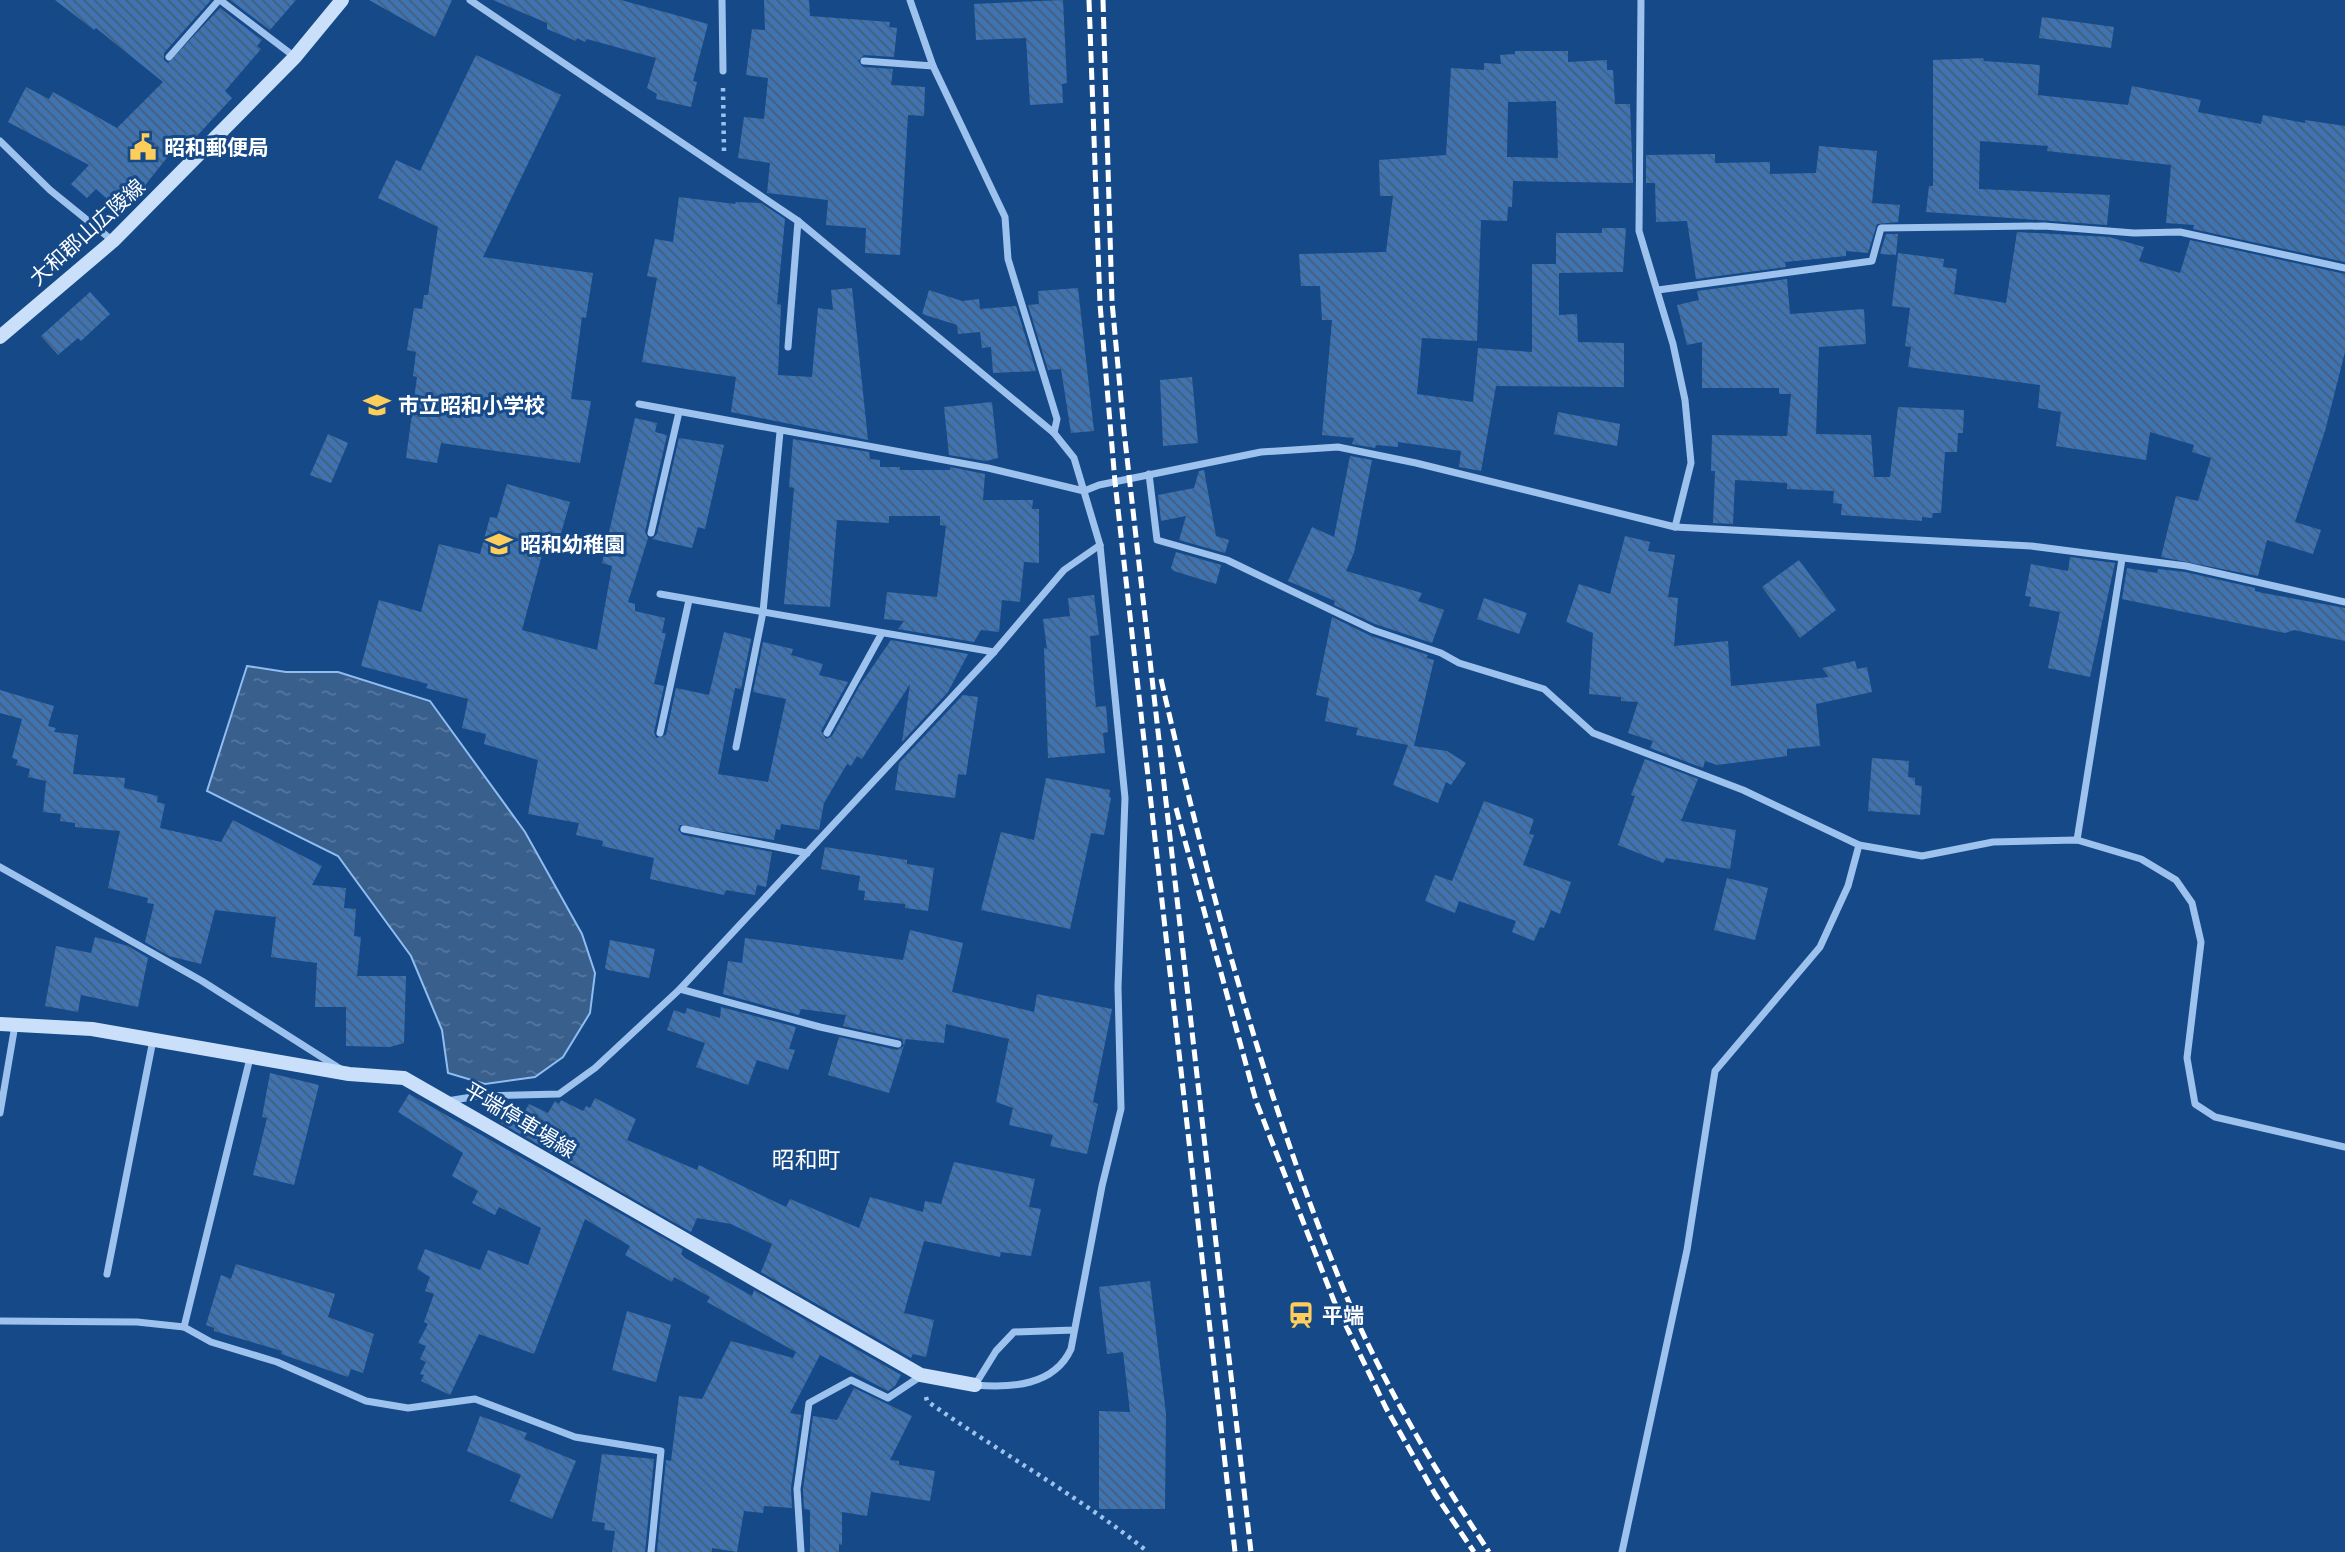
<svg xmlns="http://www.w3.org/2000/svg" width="2345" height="1552" viewBox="0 0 2345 1552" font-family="Inter,'Noto Sans JP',sans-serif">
	<defs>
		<pattern id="water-ripples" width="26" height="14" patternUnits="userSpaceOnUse" patternTransform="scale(1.75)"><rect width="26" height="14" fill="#395f8d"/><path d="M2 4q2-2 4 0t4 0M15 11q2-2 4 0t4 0" fill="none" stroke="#57779e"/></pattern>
		<pattern id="building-back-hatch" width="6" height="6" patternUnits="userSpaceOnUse" patternTransform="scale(1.75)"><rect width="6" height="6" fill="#3f73b1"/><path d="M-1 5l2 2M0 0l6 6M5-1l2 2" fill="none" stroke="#465e79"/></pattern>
	</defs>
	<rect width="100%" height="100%" fill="#164987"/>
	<!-- water -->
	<polygon fill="url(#water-ripples)" stroke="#8fbdf1" stroke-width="2" points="247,666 286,672 338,672 430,701 525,832 582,934 595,973 590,1013 563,1057 535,1077 485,1084 448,1073 442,1030 411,956 338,856 207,791"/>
	<!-- building -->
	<g fill="url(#building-back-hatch)" fill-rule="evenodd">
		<polygon points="55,0 211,0 164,53 164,60 168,63 220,8 262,40 257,46 261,49 225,91 232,98 183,151 177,145 123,213 96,189 87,198 71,184 89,165 8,122 26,87 49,99 53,92 117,128 163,82 96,28 94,30"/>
		<polygon points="230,0 296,0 270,30"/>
		<polygon points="369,0 452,0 435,37"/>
		<polygon points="493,0 621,0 708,24 693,81 697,82 691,107 656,99 657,94 647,88 656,58 587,39 585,42 577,38 576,41 547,29 547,23"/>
		<polygon points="764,0 809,0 810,16 890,22 889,27 897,28 894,57 864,55 858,61 863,67 893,69 891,85 925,87 924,116 908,115 900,255 865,253 866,228 826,225 828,200 767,193 770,163 738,158 744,117 764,119 768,78 746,75 752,29 765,30"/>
		<polygon points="1063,0 1067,83 1062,84 1063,103 1030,105 1026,38 976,40 974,4"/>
		<polygon points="2042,17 2114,27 2111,48 2039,38"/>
		<path d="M1515 51H1568V62L1607 60V70H1613L1615 104H1630L1633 183 1513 181 1512 207H1508L1507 221 1481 220 1477 341 1422 338 1417 394 1473 402 1478 348 1532 352V264H1556V233H1602V228H1626L1623 272 1559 273V315L1577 314 1578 342 1624 343V387L1496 386 1481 471 1459 467 1461 451 1398 442V447L1376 445 1375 448 1352 444 1354 438 1322 435 1332 320H1322L1320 286H1301L1299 254 1386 252 1393 196H1380L1379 160 1446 155 1451 68 1484 70V63L1501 64 1500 55 1515 54ZM1556 101 1558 158 1507 157 1508 102Z"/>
		<polygon points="476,55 561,95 483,257 593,273 586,318 582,317 571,399 591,401 580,463 441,443 437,463 406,458 417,377 413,376 416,352 407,350 414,308 422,309 424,295 428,295 438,227 378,198 396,160 420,171"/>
		<polygon points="1983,58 1984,61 2040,65 2038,95 2128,105 2132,86 2201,100 2198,112 2261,124 2263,115 2305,123 2305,120 2345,126 2345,262 2193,229 2194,225 2166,223 2171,165 2047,151 2048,146 1980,141 1979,189 2110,195 2107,225 1926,212 1929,186 1933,186 1933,60"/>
		<polygon points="1819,146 1877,151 1872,203 1900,205 1898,222 1877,224 1868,253 1846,251 1846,256 1785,262 1786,267 1696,279 1687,221 1656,222 1655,183 1646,183 1646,155 1715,154 1715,163 1770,162 1770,174 1816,173"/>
		<polygon points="679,197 735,204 736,202 761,203 785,219 777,304 781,305 778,375 812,377 818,308 833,310 831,290 852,288 868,440 731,412 736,377 642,362 657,278 647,276 655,239 673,242"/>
		<polygon points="2017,232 2109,237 2144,247 2139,261 2180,273 2190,240 2345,274 2345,352 2325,431 2295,522 2321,530 2313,554 2267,540 2258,576 2161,557 2176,496 2198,501 2211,458 2192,452 2194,445 2150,432 2146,460 2056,446 2061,412 2038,408 2040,385 1908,367 1911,347 1905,346 1910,308 1892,306 1898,253 1944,259 1943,267 1957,269 1954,294 2006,303"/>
		<polygon points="1886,234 1898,234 1896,255 1880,254"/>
		<polygon points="1787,279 1790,314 1864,309 1866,344 1819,347 1816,434 1871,435 1874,477 1890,477 1898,407 1964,410 1963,433 1958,433 1957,452 1945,452 1941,513 1933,513 1932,518 1922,517 1922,521 1841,515 1842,504 1833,503 1834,491 1787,489 1787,483 1735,480 1733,524 1713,523 1715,471 1711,471 1712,435 1787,436 1791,394 1779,394 1779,388 1702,388 1702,342 1687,345 1677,305 1699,300 1697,291"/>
		<polygon points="1078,288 1094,431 1071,433 1061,369 1048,370 1028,305 1039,304 1038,291"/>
		<polygon points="929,290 962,301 979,299 980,309 1016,306 1036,371 993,373 991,347 982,348 980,332 958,334 957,325 922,314"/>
		<polygon points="90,292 110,314 81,341 78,338 58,355 41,336"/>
		<polygon points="1192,377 1198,443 1163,446 1160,380"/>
		<polygon points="992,402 998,458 986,461 949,455 944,407"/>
		<polygon points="1558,412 1620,424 1617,446 1554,434"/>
		<polygon points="635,418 657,423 655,432 667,435 645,532 648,538 628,602 635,604 635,611 665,618 662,633 666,633 654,684 664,686 654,732 656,738 666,735 676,688 709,695 724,632 751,639 741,689 735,688 718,774 768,782 786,699 753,692 763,642 793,649 791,655 823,664 819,675 848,682 821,731 826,739 832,736 860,685 891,640 968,654 948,692 902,742 910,684 862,759 857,756 851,766 847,764 824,803 819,830 781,824 780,830 776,829 774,840 680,825 678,830 683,835 772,852 766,887 757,885 755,895 726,890 724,895 650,879 654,858 602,846 603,841 576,835 579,823 528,814 538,760 484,744 486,734 462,728 468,699 426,688 428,684 361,666 379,600 421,612 439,544 480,554 490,517 497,518 507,484 570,502 555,554 543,551 522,630 597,650 612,566 602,563"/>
		<polygon points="328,434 348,443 331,483 310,475"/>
		<polygon points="679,438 724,445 705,529 698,527 692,548 652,539 657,534"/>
		<polygon points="793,439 869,452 870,459 880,460 880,467 900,467 900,470 950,470 950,467 985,474 983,500 1033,500 1032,509 1039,509 1039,563 1024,562 1020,602 1002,600 999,632 981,630 974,642 898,629 904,621 884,619 887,592 937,597 946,526 940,525 940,516 889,516 889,523 837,520 830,607 784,604 794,488 789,487"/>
		<polygon points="1350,456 1372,460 1354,553 1346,571 1422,593 1418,601 1444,610 1432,643 1375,624 1334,605 1335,601 1288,581 1312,527 1334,537"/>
		<polygon points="1204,470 1216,536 1229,540 1225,553 1179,540 1186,516 1161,521 1158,495 1194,488 1199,471"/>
		<polygon points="1625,536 1650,542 1648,551 1675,555 1668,597 1678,598 1674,646 1728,641 1731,686 1829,677 1822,668 1855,661 1857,669 1867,667 1872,692 1816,704 1820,746 1787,749 1787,756 1717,765 1705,761 1703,768 1650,748 1653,741 1628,733 1638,702 1621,701 1621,697 1589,694 1593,633 1566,622 1579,584 1610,594"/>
		<polygon points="1176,552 1221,565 1216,584 1174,571 1171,568"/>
		<polygon points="2070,557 2115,563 2090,677 2048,668 2060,612 2029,606 2031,597 2025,596 2031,564 2068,571"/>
		<polygon points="1799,560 1836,610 1800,638 1762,587"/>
		<polygon points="2127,568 2157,573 2158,569 2185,572 2255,588 2255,591 2263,593 2345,608 2345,641 2294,630 2285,633 2122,599"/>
		<polygon points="1094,595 1099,635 1090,636 1094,687 1096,707 1106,706 1108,732 1103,733 1105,753 1048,758 1044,648 1047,649 1043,619 1070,616 1068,598"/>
		<polygon points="1484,598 1527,613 1519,634 1477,619"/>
		<polygon points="1332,617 1371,636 1428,655 1426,658 1434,660 1414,746 1447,751 1466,763 1451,785 1446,782 1438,803 1393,785 1408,745 1356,735 1358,728 1325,721 1329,698 1316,695"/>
		<polygon points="0,690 54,706 48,726 56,728 54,732 78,735 73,774 125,778 124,788 158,796 157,802 165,804 160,828 221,842 233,820 322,866 312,885 346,888 344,908 356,909 354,936 361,937 357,976 406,976 404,1043 390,1047 346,1046 346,1007 315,1007 317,963 271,957 276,917 215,910 201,964 169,956 145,942 154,904 147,903 148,898 108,888 120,831 75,827 75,823 60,821 61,814 43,812 46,781 28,777 30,769 16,765 18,760 12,758 22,719 0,713"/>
		<polygon points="963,695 978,697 966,775 958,774 955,798 895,790 899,763"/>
		<polygon points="1872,758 1909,761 1908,777 1915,778 1915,785 1922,786 1920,815 1868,811"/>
		<polygon points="1645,759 1698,779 1681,821 1736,830 1730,869 1666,858 1663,863 1618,845 1635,796 1631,795"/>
		<polygon points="1046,778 1110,790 1109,797 1111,798 1104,835 1091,833 1070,929 981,910 1001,832 1034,840"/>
		<polygon points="1484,801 1534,819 1529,834 1534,835 1523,865 1571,882 1560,914 1551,910 1544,928 1540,927 1534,941 1512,932 1516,921 1459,901 1455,913 1425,901 1435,875 1452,881"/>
		<polygon points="825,847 907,860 907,864 934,868 928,911 905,908 905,904 864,900 865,891 858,890 860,876 821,869"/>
		<polygon points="1727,878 1768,888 1755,940 1714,930"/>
		<polygon points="910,930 963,943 952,992 1034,1012 1037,994 1112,1009 1093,1102 1098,1104 1087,1154 1050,1146 1053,1135 1009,1125 1013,1108 996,1102 1009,1039 946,1024 944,1043 906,1039 889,1093 828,1075 839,1037 897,1050 904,1046 902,1039 843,1026 846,1015 801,1009 799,1015 723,994 728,961 742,963 745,938 903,960"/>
		<polygon points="95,937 128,946 148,958 138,1007 81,995 78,1012 45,1006 56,946 91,953"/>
		<polygon points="610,940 655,949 649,978 608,970 605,968"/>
		<polygon points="721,1007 796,1027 789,1049 795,1050 788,1070 757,1060 748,1085 696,1067 705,1043 667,1030 674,1010 685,1014 687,1008 720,1018"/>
		<polygon points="270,1073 319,1085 294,1185 253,1175 267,1118 262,1117"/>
		<polygon points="409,1094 683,1249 681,1254 685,1258 752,1296 754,1290 901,1375 895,1386 888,1391 820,1355 790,1413 801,1415 791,1488 792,1508 764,1506 763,1513 744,1511 737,1552 712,1548 712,1552 657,1552 666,1460 671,1461 679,1396 702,1399 731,1341 793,1358 796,1352 707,1302 710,1297 674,1277 672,1282 625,1255 630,1246 585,1219 534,1354 479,1334 450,1395 421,1381 424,1375 420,1374 426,1362 420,1359 426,1346 418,1343 428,1324 424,1322 434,1294 425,1291 430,1277 417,1269 425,1249 480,1270 488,1250 528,1265 541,1228 499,1207 495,1215 472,1203 478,1191 452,1176 463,1153 398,1112"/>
		<polygon points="595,1098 636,1119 627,1140 697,1170 699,1165 786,1207 790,1199 859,1228 870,1197 923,1212 925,1201 941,1204 954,1162 1035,1179 1029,1207 1041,1209 1031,1256 1001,1252 1000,1257 924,1241 904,1313 934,1320 926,1357 913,1354 911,1358 761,1272 772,1244 731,1224 697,1218 691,1232 501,1123 510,1106 524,1113 529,1104 548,1113 555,1101 559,1104 561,1100 583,1111 586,1106 590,1108"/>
		<polygon points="236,1264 335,1294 328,1317 374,1334 363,1373 351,1369 348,1377 281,1354 282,1351 214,1331 214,1328 206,1325 221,1275 231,1279"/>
		<polygon points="1150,1281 1166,1414 1165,1509 1099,1509 1099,1411 1130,1412 1123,1352 1107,1354 1099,1287"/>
		<polygon points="627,1311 671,1325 656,1382 612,1370"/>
		<polygon points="854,1388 912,1416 890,1460 899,1461 899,1465 935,1471 930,1501 871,1492 867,1516 842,1512 842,1545 839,1544 839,1552 810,1552 810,1510 804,1509 803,1489 813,1416 837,1420"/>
		<polygon points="480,1416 527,1433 524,1439 576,1461 552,1519 510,1501 521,1475 467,1451"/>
		<polygon points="602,1454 654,1459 645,1552 612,1552 615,1531 604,1530 605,1523 592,1521"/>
	</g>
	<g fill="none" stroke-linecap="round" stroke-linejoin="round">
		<!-- path -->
		<g stroke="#9dc2ee" stroke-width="4.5" stroke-dasharray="3.5 5" stroke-linecap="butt">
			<polyline points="723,88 724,152"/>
			<path d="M926 1397 927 1401C1000 1453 1079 1496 1148 1552"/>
		</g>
		<!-- minor -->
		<g stroke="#9dc2ee" stroke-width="7">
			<polyline points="220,0 295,57"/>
			<path d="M470 0 798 221 1054 433 1074 458 1100 545 1125 798 1118 987 1121 1109 1102 1186 1071 1349C1054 1386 1011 1388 975 1385L996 1351 1014 1332 1074 1330"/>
			<polyline points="722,0 723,71"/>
			<polyline points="910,0 933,66 1005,217 1008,259 1057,419 1054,433"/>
			<polyline points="1641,0 1639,231 1673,344 1685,400 1691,463 1675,527"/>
			<polyline points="169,57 219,0"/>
			<polyline points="864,61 933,66"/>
			<polyline points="0,141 50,190 113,241"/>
			<polyline points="1658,290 1872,261 1881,228 2044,226 2134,233 2180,232 2345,268"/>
			<polyline points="788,347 798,221"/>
			<polyline points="639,404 988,468 1084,491 1099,485 1261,452 1338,447 1416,463 1675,527 2031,546 2186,566 2345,602"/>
			<polyline points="1149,474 1157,540 1227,560 1373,630 1441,653 1459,663 1544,689 1593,733 1743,790 1859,845 1922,856 1993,842 2077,840 2141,859 2176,880 2192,903 2201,942 2187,1058 2195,1104 2215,1117 2345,1147"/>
			<polyline points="651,533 679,412"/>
			<polyline points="660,594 994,652"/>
			<polyline points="660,733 689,600"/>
			<polyline points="827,733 882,633"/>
			<polyline points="736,747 763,612 780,432"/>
			<polyline points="684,829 807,853"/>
			<polyline points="2077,840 2122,559"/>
			<polyline points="0,867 202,981 342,1070"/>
			<polyline points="680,989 820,1027 898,1044"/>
			<polyline points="447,1101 478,1096 559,1094 595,1068 680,989 994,652 1064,570 1100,545"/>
			<polyline points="0,1113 15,1025"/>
			<polyline points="107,1274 153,1040"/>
			<polyline points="0,1321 137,1322 184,1327 211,1342 277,1362 366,1401 408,1408 475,1399 575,1437 661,1451 651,1552"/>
			<polyline points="184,1327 250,1058"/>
			<polyline points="801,1552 797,1489 809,1403 851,1380 888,1398 921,1376"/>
			<polyline points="1622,1552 1687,1250 1715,1071 1820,947 1848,886 1859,845"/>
		</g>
		<!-- secondary -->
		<g stroke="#cadffa" stroke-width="14">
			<polyline points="0,337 113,241 295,57 342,0"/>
			<polyline points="0,1024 92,1029 349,1074 404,1078 921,1375 975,1385"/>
		</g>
		<!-- rail -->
		<g stroke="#fff" stroke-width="5" stroke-dasharray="12 5" stroke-linecap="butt">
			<polyline points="1089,0 1100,304 1115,482 1235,1552"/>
			<polyline points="1103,0 1112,302 1124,431 1251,1552"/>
			<path d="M1161 679C1209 888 1263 1094 1345 1293 1383 1384 1435 1470 1489 1552"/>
			<polyline points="1176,808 1256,1101 1334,1301 1386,1408 1435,1494 1474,1552"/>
		</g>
	</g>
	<!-- icons -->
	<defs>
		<symbol id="civic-bare" viewBox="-9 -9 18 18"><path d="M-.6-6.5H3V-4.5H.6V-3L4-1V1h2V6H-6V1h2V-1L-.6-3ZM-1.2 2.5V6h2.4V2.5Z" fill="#ffce5a" stroke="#164987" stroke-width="2.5" paint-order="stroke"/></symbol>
		<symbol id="school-bare" viewBox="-9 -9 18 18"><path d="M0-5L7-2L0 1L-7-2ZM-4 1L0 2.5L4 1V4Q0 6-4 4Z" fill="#ffce5a" stroke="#164987" stroke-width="2.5" paint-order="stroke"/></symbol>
		<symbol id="station-bare" viewBox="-9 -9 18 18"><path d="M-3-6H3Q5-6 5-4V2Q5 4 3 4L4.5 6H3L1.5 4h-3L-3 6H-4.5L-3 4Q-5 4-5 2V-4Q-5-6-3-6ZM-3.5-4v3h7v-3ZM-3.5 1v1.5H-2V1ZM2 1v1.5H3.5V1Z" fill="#ffce5a" stroke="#164987" stroke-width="2.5" paint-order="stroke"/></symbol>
	</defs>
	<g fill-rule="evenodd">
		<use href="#civic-bare" x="124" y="128" width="38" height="38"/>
		<use href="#school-bare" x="358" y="386" width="38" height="38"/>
		<use href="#school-bare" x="480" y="525" width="38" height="38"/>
		<use href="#station-bare" x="1282" y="1296" width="38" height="38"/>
	</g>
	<g text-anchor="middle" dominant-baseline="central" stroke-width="6" stroke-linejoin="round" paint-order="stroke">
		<!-- poi labels -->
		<g font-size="21" font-weight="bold" fill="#fff" stroke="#164987" text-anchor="start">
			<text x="164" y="147">昭和郵便局</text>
			<text x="398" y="405">市立昭和小学校</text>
			<text x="520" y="544">昭和幼稚園</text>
			<text x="1322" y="1315">平端</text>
		</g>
		<!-- street labels -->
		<g font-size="21" fill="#fff" stroke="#164987">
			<text transform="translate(87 232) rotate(-42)">大和郡山広陵線</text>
			<text transform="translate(520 1120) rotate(31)">平端停車場線</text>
		</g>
		<!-- neighbourhood labels -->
		<g font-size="23" fill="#fff" stroke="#164987">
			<text x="806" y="1160">昭和町</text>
		</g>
	</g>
</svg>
